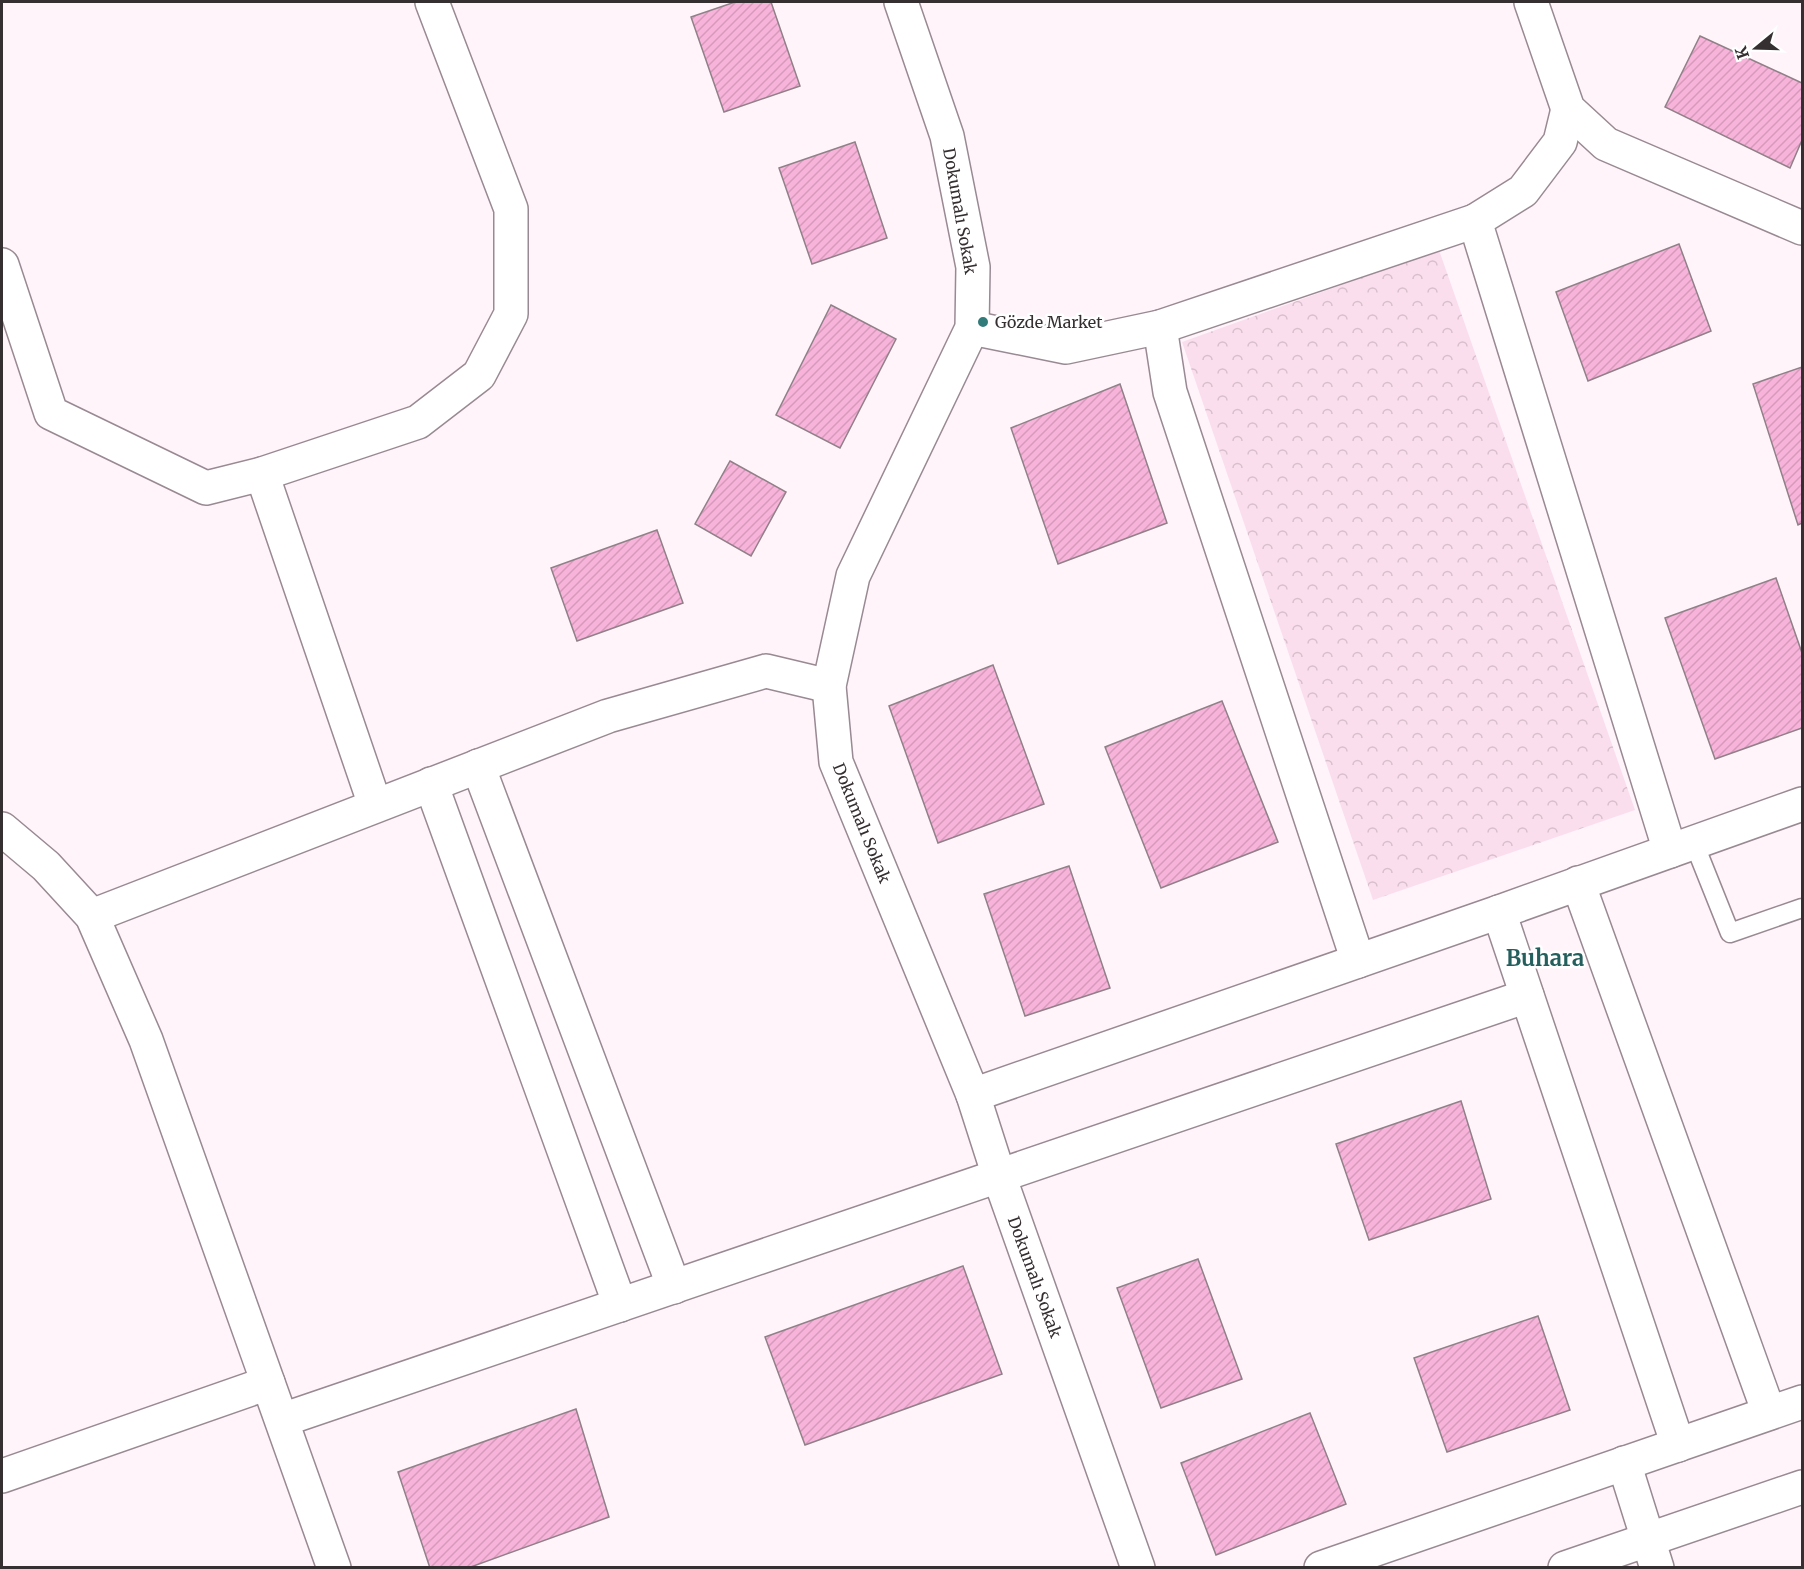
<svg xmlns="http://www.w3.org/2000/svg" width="1804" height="1569" viewBox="0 0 1804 1569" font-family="Merriweather,serif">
	<defs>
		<pattern id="park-crowns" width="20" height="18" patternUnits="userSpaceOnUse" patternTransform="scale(1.5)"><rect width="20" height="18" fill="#fbdeed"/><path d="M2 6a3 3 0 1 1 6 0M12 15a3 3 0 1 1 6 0" fill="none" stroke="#d8bfcc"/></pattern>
		<pattern id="building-hatch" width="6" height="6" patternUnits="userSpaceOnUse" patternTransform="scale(1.5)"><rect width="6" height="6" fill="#f8b3da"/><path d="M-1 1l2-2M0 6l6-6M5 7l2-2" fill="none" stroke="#d59abc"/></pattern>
	</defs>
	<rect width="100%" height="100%" fill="#fff4fa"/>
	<!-- park -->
	<polygon fill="url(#park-crowns)" points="1439,250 1635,810 1373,900 1182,342"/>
	<!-- building -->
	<g fill="url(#building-hatch)" stroke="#908088" stroke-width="1.5">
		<polygon points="735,2 771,2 800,86 724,112 691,17"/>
		<polygon points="1700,36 1802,83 1802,140 1790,168 1665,107"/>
		<polygon points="855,142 887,238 812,264 779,168"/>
		<polygon points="1679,244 1711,331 1588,381 1556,292"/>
		<polygon points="831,305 896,339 840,448 776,415"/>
		<polygon points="1802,367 1802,523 1798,525 1753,384"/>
		<polygon points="1120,384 1167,523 1058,564 1011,428"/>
		<polygon points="730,461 786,492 751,556 695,524"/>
		<polygon points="657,530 683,603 577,641 551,568"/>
		<polygon points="1776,578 1802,653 1802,728 1715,759 1665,618"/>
		<polygon points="993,665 1044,804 938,843 889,706"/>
		<polygon points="1222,701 1278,842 1161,888 1105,747"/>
		<polygon points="1069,866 1110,988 1025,1016 984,894"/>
		<polygon points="1461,1101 1491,1199 1369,1240 1336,1144"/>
		<polygon points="1198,1259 1242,1379 1161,1408 1117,1288"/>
		<polygon points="963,1266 1002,1374 805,1445 765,1337"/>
		<polygon points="1538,1316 1570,1410 1447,1452 1414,1358"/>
		<polygon points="576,1409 609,1517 468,1568 430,1568 398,1472"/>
		<polygon points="1310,1413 1346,1504 1216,1555 1181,1463"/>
	</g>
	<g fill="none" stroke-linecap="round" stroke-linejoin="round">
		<defs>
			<polyline id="lane" points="1694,843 1730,933 1802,908"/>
			<g id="street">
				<polyline points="901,2 947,136 973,267 972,328 853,576 829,686 836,762 973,1095 999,1176 1138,1568"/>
				<polyline points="1531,2 1568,109 1606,144 1802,228"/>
				<polyline points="1568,109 1560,142 1523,191 1475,221 1670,851"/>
				<polyline points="2,265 51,413 206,488 262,474 418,422 479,375 511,314 511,209 432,2"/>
				<polyline points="1160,327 1170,392 1358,961"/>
				<polyline points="972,328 1066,347 1160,327 1475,221"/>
				<polyline points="262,474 375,805"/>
				<polyline points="478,766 674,1287"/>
				<polyline points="431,784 620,1305"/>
				<polyline points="2,829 46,866 92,916 146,1040 334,1568"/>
				<polyline points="1578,883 1769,1413"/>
				<polyline points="1499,912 1678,1445"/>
				<polyline points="92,916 608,716 766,671 829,686"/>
				<polyline points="973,1095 1499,912 1802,804"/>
				<polyline points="282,1420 1527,996"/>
				<polyline points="1624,1463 1657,1568"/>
				<polyline points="2,1476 268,1383"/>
				<polyline points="1321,1568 1802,1402"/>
				<polyline points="1565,1568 1802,1487"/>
			</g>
		</defs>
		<!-- lane casing -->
		<use href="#lane" stroke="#998992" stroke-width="21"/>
		<!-- street casing -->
		<use href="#street" stroke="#998992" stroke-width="36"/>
		<!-- lane -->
		<use href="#lane" stroke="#fff" stroke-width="18"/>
		<!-- street -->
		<use href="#street" stroke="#fff" stroke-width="33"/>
	</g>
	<!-- markers -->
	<circle fill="#327b7b" stroke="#fff" stroke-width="2" cx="983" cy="322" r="6"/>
	<g text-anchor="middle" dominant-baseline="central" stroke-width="5" stroke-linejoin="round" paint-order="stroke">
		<!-- street labels -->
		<g font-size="16" fill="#352f32" stroke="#fff">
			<text transform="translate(960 211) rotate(80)">Dokumalı Sokak</text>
			<text transform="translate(862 823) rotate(68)">Dokumalı Sokak</text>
			<text transform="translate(1035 1277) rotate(70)">Dokumalı Sokak</text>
		</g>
		<!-- poi labels -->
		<g font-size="16" fill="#352f32" stroke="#fff" text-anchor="start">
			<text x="995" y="322">Gözde Market</text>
		</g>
		<!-- district labels -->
		<g font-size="22" font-weight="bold" fill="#245e5d" stroke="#fff">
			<text x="1545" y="958">Buhara</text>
		</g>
	</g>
	<!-- border -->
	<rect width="1804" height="1569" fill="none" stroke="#352f32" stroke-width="6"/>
	<!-- north arrow -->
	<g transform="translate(1756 48) rotate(251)" stroke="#ffffff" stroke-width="4.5" paint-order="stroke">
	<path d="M0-4.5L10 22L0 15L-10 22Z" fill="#352f32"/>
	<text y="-9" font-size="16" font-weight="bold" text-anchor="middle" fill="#352f32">K</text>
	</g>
</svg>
